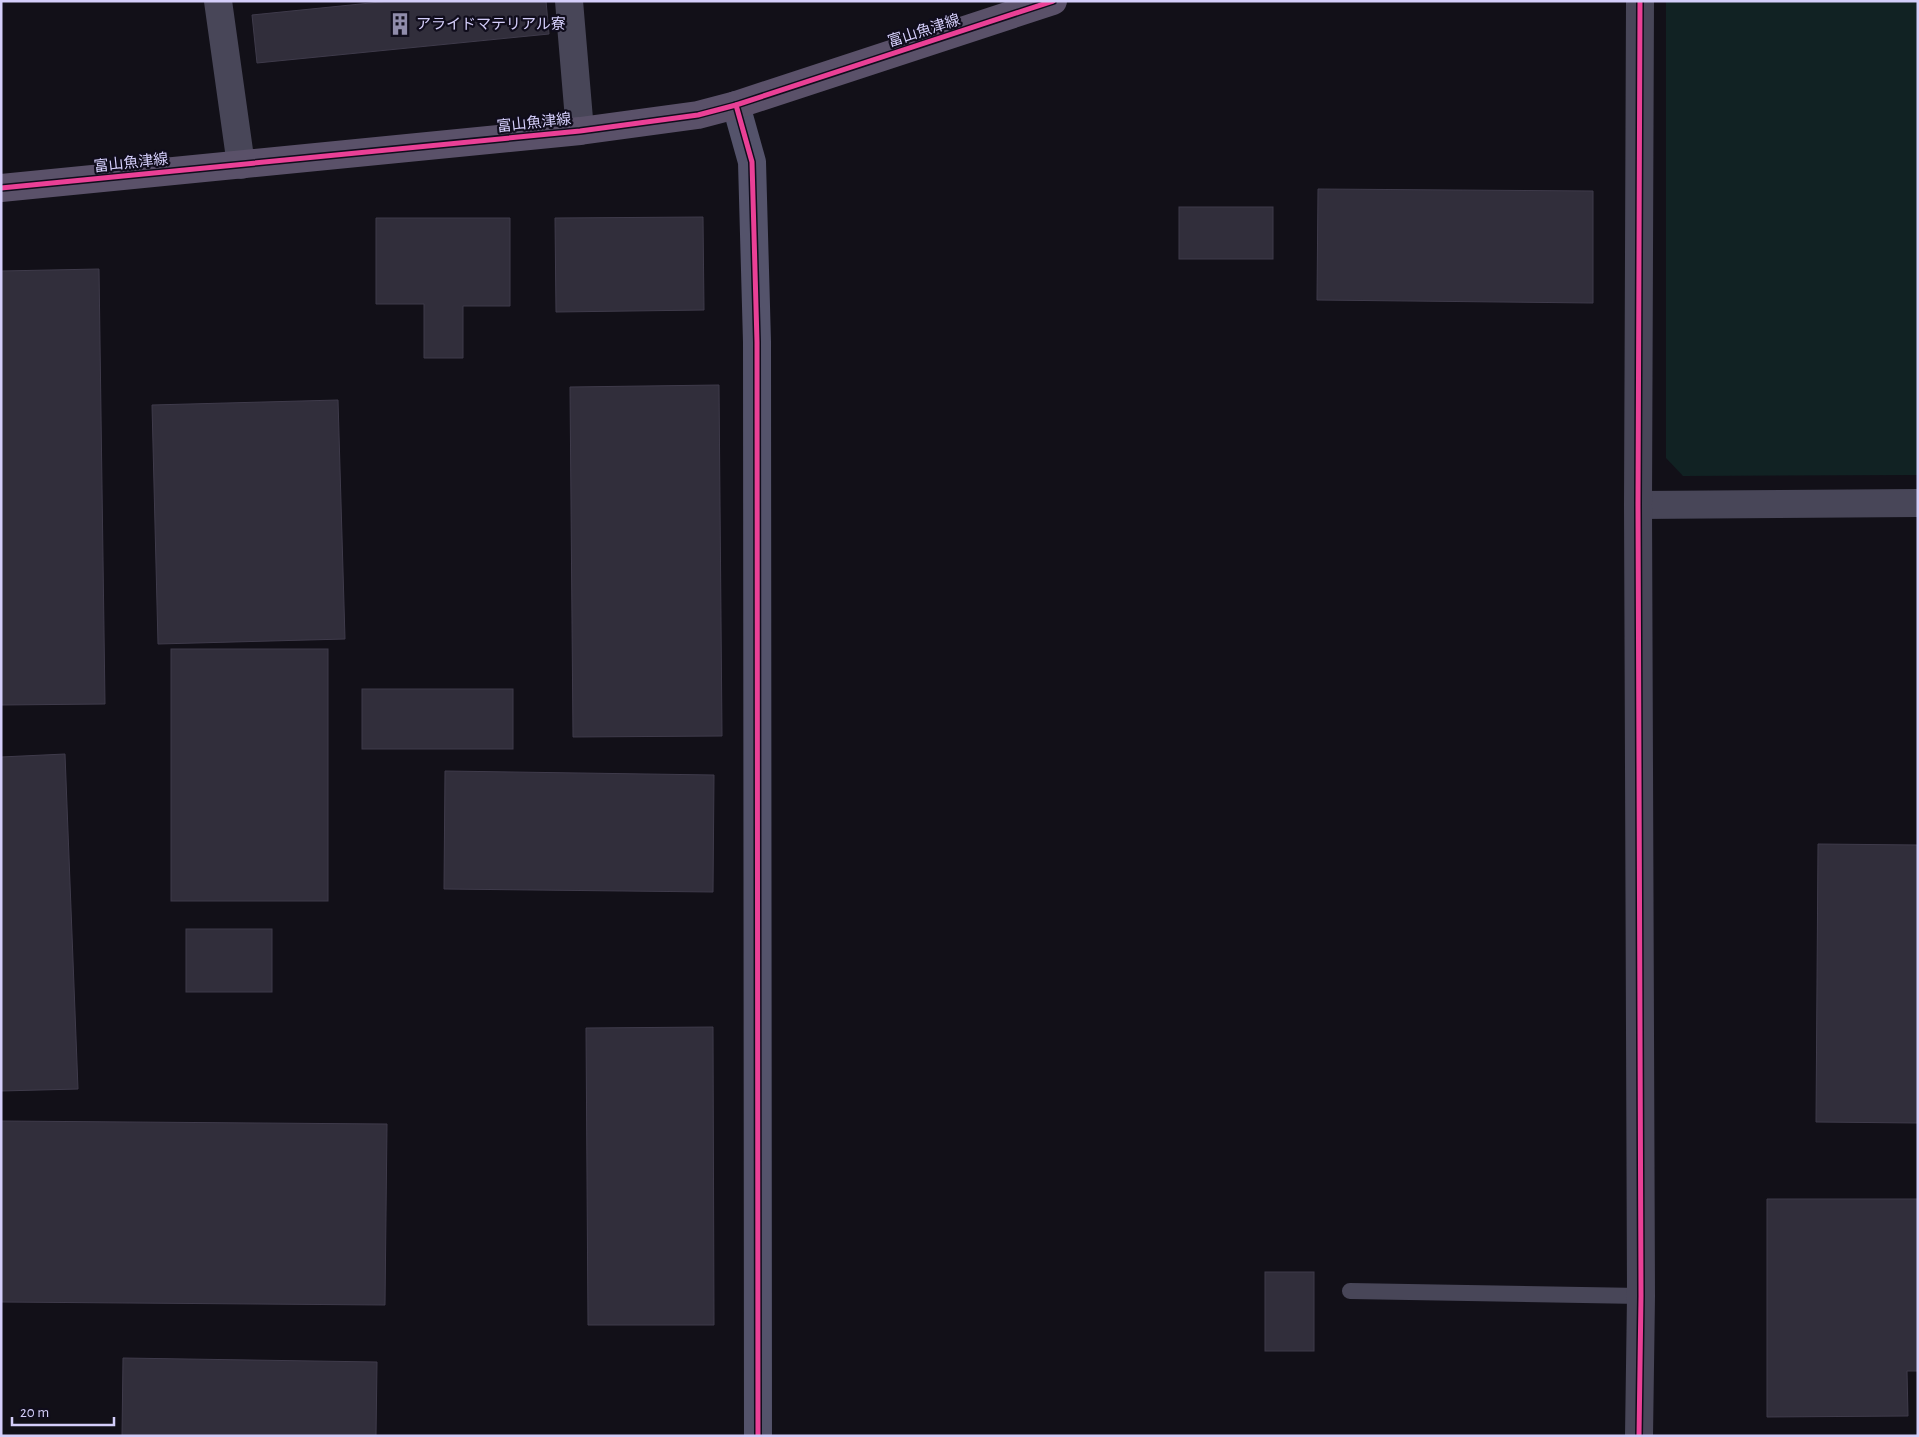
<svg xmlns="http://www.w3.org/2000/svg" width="1919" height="1437" viewBox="0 0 1919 1437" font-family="'Alegreya Sans','Noto Sans JP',sans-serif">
	<rect width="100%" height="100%" fill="#121018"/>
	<!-- green -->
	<polygon fill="#112223" points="1666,1 1918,1 1918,475 1683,476 1666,458"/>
	<!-- building -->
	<g fill="#312e3b" stroke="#3f3b4b">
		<polygon points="390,1 546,1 549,34 257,63 252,15"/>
		<polygon points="1318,189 1593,191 1593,303 1317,300"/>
		<rect x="1179" y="207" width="94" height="52"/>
		<polygon points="703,217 704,310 556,312 555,218"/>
		<polygon points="376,218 510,218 510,306 463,306 463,358 424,358 424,304 376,304"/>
		<polygon points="99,269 105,704 1,705 1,271"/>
		<polygon points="719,385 722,736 573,737 570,387"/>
		<polygon points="338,400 345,639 158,644 152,405"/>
		<rect x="171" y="649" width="157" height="252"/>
		<rect x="362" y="689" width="151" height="60"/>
		<polygon points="65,754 78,1089 1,1091 1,757"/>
		<polygon points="445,771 714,775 713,892 444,889"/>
		<polygon points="1818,844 1918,845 1918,1123 1816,1122"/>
		<rect x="186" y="929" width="86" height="63"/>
		<polygon points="713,1027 714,1325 588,1325 586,1028"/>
		<polygon points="1,1121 387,1124 385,1305 1,1302"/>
		<polygon points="1767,1199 1918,1199 1918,1371 1907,1371 1908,1416 1767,1417"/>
		<rect x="1265" y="1272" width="49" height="79"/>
		<polygon points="123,1358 377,1362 376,1436 122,1436"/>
	</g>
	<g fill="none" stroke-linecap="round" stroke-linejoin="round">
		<!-- lane -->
		<polyline stroke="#484658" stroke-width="16" points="1350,1291 1641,1296"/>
		<!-- street -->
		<g stroke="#484658" stroke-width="28">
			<polyline points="218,1 241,165"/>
			<polyline points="569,1 580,131"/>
			<polyline points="1638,505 1918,503"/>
			<polyline points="1639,1436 1641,1296 1638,505 1640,1"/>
		</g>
		<!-- secondary -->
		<polyline stroke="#54536b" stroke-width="28" points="736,105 752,162 757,342 758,1436"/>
		<!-- primary -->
		<polyline stroke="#5a5169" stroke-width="28" points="1,188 580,131 698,115 736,105 1053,1"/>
		<defs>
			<g id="cycleway">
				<polyline points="736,105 752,162 757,342 758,1436"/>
				<polyline points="1,188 580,131 698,115 736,105 1053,1"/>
				<polyline points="1639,1436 1641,1296 1638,505 1640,1"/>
			</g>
		</defs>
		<!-- cycleway casing -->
		<use href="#cycleway" stroke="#100d1c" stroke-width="8"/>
		<!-- cycleway -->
		<use href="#cycleway" stroke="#ea4096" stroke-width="5"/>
	</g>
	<!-- icons -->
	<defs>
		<symbol id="building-bare" viewBox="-9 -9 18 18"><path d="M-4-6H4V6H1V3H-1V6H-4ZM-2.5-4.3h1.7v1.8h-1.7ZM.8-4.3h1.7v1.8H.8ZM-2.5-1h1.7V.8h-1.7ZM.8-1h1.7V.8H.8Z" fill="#908cab" stroke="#100d1c" stroke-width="2.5" paint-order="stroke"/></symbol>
	</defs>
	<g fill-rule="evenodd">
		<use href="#building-bare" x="384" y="8" width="32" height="32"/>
	</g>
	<g text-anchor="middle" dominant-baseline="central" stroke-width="4.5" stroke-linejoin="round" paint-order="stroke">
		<!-- poi labels -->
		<g font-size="15" fill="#d4cefa" stroke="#100d1c" text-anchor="start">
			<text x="416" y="24">アライドマテリアル寮</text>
		</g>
		<!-- street labels -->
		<g font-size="15" fill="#d4cefa" stroke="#100d1c">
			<text transform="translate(924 31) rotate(-18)">富山魚津線</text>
			<text transform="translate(534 123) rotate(-6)">富山魚津線</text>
			<text transform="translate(131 163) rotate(-6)">富山魚津線</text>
		</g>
	</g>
	<!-- border -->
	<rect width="1919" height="1437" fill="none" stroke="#d4cefa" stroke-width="5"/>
	<!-- scale -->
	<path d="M12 1417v8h102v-8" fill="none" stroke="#d4cefa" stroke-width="2.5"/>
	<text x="20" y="1417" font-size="15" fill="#d4cefa" stroke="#100d1c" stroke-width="4" paint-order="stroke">20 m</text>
</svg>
